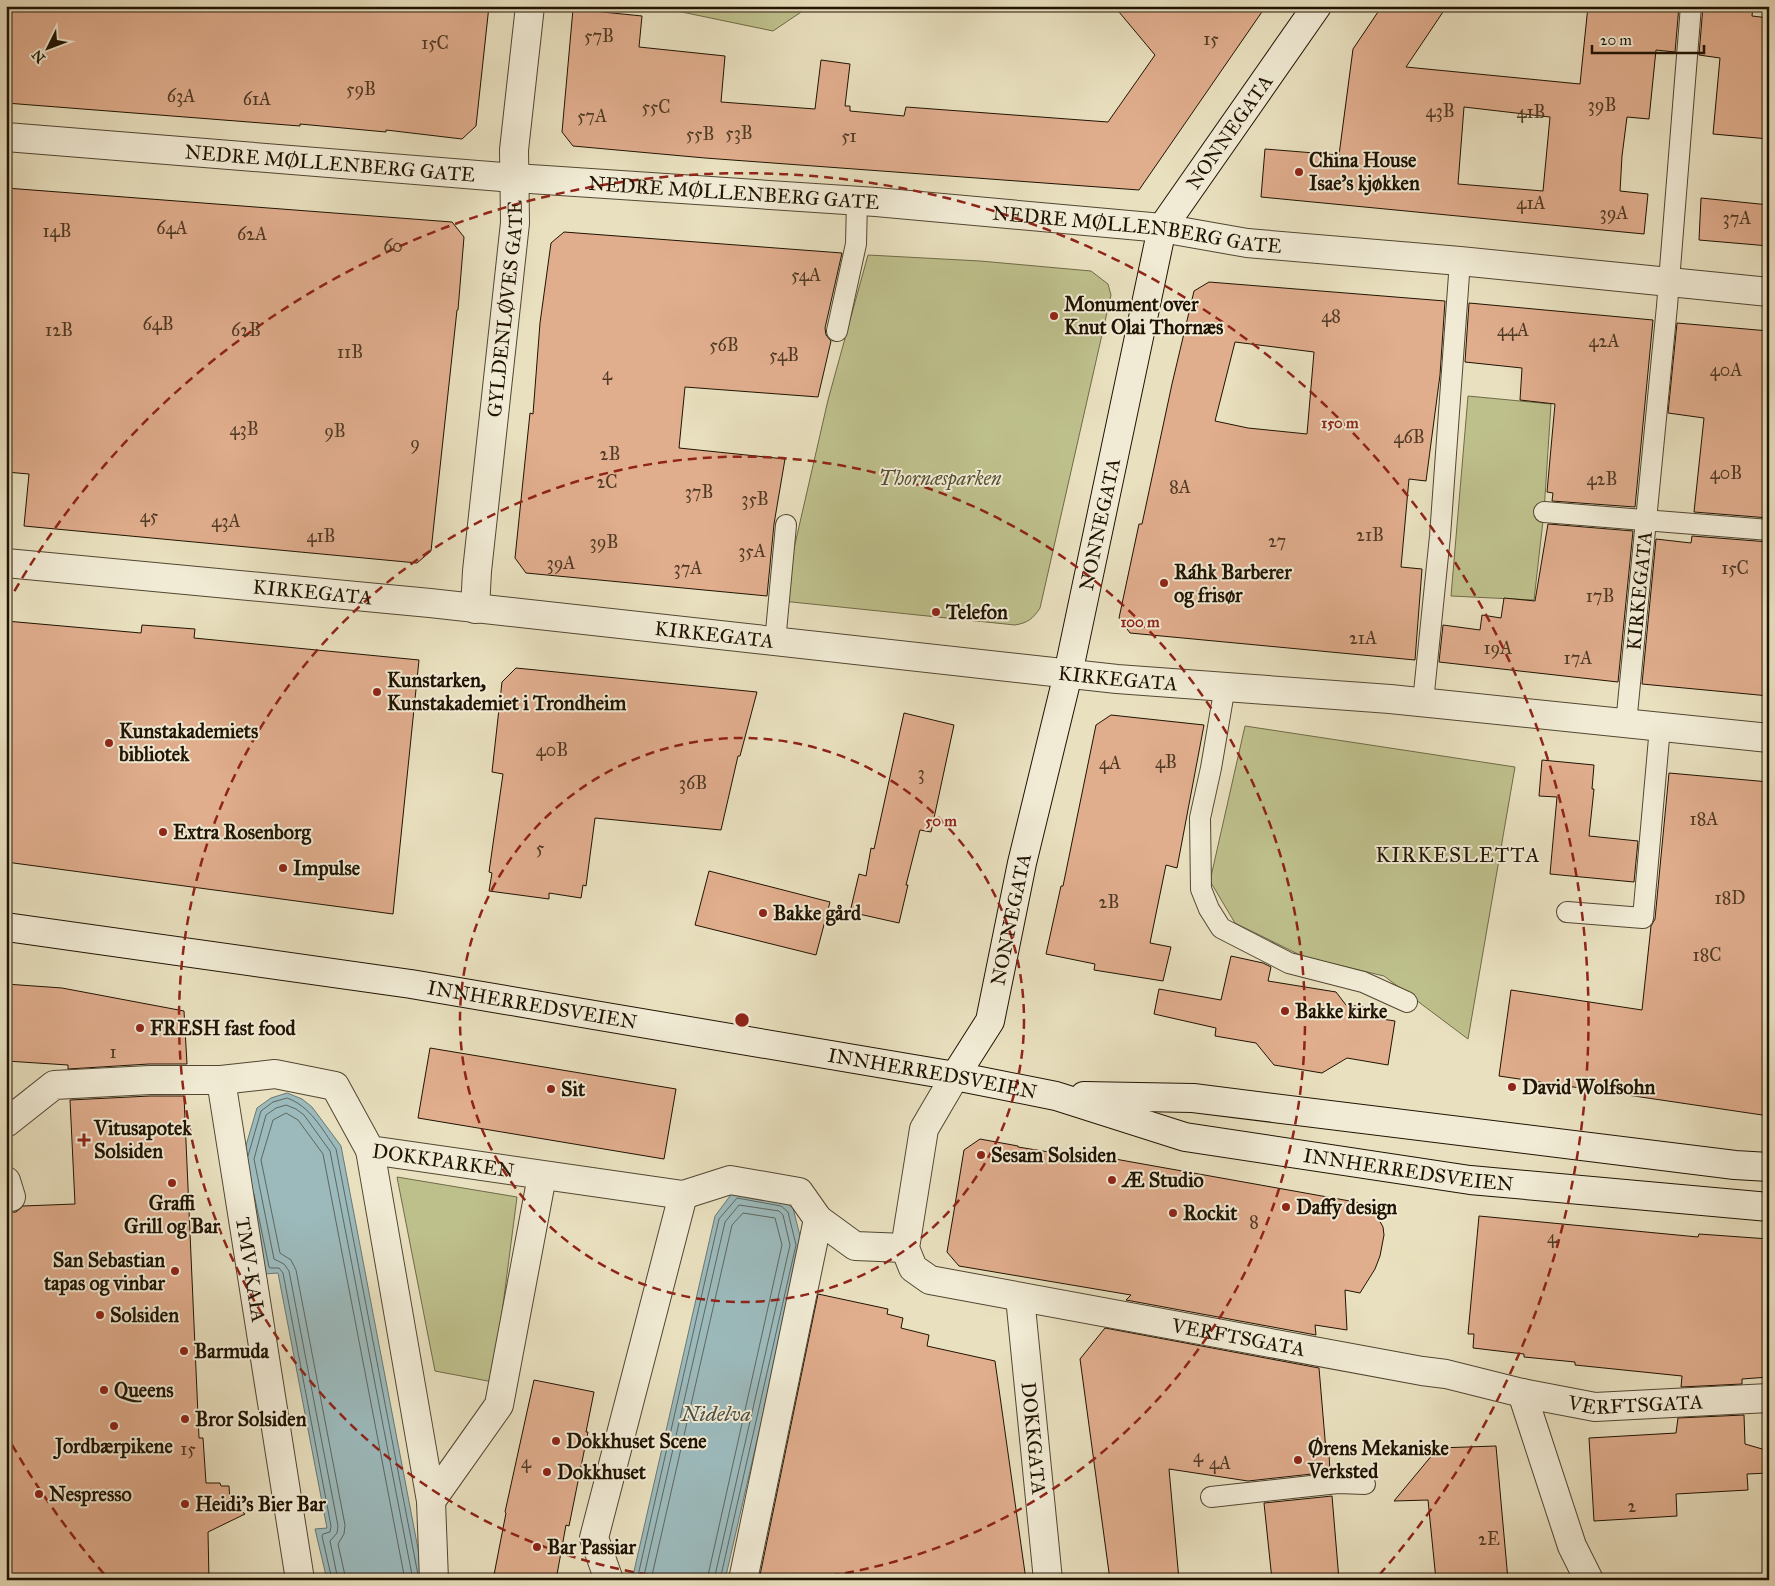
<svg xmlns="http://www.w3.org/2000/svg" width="1775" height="1586" viewBox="0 0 1775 1586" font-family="'IM FELL Great Primer',serif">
	<rect width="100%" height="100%" fill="#e9e0bf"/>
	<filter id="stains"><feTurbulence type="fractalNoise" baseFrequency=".004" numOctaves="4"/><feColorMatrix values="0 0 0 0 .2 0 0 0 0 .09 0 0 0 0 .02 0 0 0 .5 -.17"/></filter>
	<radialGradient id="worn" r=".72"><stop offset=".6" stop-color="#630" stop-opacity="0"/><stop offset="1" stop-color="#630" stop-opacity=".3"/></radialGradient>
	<!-- green -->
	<g fill="#bec08c" stroke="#6f6a47">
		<polygon points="653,6 810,6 773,31"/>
		<path d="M868 255 980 261 1091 271 1108 284 1111 295 1040 608C1033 619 1027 623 1015 625L782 601 828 400Z"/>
		<polygon points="1468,396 1551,404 1544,512 1534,600 1451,596"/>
		<polygon points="1245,726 1515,767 1468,1039 1384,976 1304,957 1235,923 1210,881"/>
		<polygon points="397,1177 517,1197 493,1382 435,1371"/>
	</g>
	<!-- water -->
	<g fill="#9cbabc" stroke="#6a7772">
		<polygon points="287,1093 302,1099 312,1107 341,1146 424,1580 327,1580 315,1529 327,1528 278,1273 265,1274 242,1159 257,1108 271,1098"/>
		<polygon points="733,1192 783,1200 793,1208 802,1244 725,1580 632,1580 715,1216"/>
	</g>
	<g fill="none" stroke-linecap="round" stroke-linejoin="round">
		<!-- shore -->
		<g stroke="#5e665f" stroke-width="1">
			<path d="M248 1156 261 1111 273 1102 287 1098C310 1106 322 1129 336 1149L419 1580"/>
			<polyline points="254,1194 269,1267 271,1268 279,1268 283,1273 331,1526 330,1532 323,1534 322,1536 332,1580"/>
			<polyline points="338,1580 330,1541 337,1533 338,1526 289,1271 284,1264 274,1259 254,1159 266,1115 276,1108 286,1105 296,1109 304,1115 330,1151 413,1580"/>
			<polyline points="346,1580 338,1544 344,1534 345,1525 296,1270 291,1260 280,1253 261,1160 273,1120 286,1113 298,1120 323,1154 405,1580"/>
			<polyline points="637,1580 719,1219 737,1198 781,1206 788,1212 796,1245 720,1580"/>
			<polyline points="643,1580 725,1222 739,1205 779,1211 783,1215 790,1245 714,1580"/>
			<polyline points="651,1580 732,1225 743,1213 775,1218 782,1245 707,1580"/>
		</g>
	</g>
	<!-- building -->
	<g fill="#e0ad8d" stroke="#201302" fill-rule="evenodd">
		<polygon points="6,6 489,6 476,126 462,139 386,130 386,132 300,124 300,126 6,103"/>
		<polygon points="1114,6 1266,6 1139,190 705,158 573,146 562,132 573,9 642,16 639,47 725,56 721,102 815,109 821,60 850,64 845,106 850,106 850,111 904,116 906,107 1108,122 1155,55"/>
		<path d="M1382 6H1447L1406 67 1580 84 1588 6H1679L1675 52 1656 50 1649 119 1627 117 1622 156 1620 191 1648 194 1644 234 1261 197 1265 149 1339 155 1353 49ZM1464 107 1550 117 1543 191 1458 184Z"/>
		<polygon points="1703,6 1753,6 1752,16 1769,18 1769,139 1713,134 1720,58 1699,55"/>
		<polygon points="6,188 452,222 464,237 458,310 457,310 431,551 417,563 24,526 29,474 6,472"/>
		<polygon points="1701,198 1769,205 1769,246 1699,240"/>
		<polygon points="564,232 842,253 825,328 826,335 831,341 818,397 685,387 679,448 785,459 774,524 767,596 526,573 515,558 530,413 533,414 540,323 551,243"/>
		<path d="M1209 282 1445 301 1440 375 1426 481 1409 479 1401 567 1422 569 1415 660 1130 633 1119 618 1139 524H1142L1172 384 1194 291ZM1235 342 1314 352 1307 434 1248 428 1215 421Z"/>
		<polygon points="1469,303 1653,320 1635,507 1552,501 1553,493 1547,492 1555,404 1520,400 1522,368 1465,362"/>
		<polygon points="1677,323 1769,331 1769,518 1694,512 1704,418 1668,413"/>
		<polygon points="1548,524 1633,531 1618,682 1439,662 1443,625 1480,630 1482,615 1501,618 1504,598 1535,601"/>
		<polygon points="1692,536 1769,542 1769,696 1642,684 1656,539 1691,543"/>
		<polygon points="6,621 141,633 142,625 195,629 194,638 419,660 393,914 6,862"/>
		<polygon points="516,668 757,692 740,756 738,756 721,830 595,818 586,886 583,885 581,898 549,893 549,899 489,891 492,873 489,872 503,774 492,772 502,682"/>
		<polygon points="904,713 954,725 931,832 920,830 906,885 908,885 899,923 850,912 859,874 866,876 871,848 874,849"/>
		<polygon points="1111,715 1204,725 1177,868 1166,865 1150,943 1171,947 1163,981 1094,970 1095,964 1046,954 1061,886 1063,886 1096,725"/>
		<polygon points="1542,760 1594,765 1592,789 1594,789 1589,836 1638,841 1634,882 1550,874 1557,797 1539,796"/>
		<polygon points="1669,773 1769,782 1769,1116 1499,1076 1511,990 1642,1010 1651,926 1655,919"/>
		<polygon points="709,871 830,902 816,955 695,925"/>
		<polygon points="1231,956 1263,963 1271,967 1268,981 1336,992 1346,1005 1364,1007 1363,1016 1395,1021 1388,1065 1347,1058 1322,1073 1274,1065 1256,1043 1215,1036 1216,1028 1154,1014 1159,989 1221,1000"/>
		<polygon points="6,984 62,988 184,1011 187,1064 149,1064 68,1069 68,1065 6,1061"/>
		<polygon points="430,1048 676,1089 664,1159 418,1118"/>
		<polygon points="150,1096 184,1096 199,1438 203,1438 206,1483 220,1483 221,1486 229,1486 230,1502 245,1514 208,1532 209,1580 6,1580 6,1212 16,1212 23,1206 75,1204 70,1100"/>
		<polygon points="980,1139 1018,1146 1018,1147 1092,1159 1092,1157 1115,1161 1115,1159 1361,1203 1372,1210 1377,1216 1383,1227 1384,1235 1380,1256 1375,1269 1360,1293 1345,1290 1347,1330 1315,1325 1316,1335 1126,1300 1131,1295 959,1266 947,1252 954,1211 964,1150"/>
		<polygon points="1479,1216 1698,1237 1699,1234 1769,1239 1769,1377 1742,1379 1742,1384 1681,1387 1682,1376 1575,1365 1575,1362 1524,1357 1524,1354 1473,1348 1474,1334 1468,1334"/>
		<polygon points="818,1294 888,1309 887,1314 903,1318 901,1328 929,1335 927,1346 995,1361 1026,1580 759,1580"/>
		<polygon points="1105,1328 1319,1368 1326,1451 1329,1454 1330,1472 1248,1481 1169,1469 1179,1580 1110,1580 1080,1359"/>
		<polygon points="534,1380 594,1392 586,1432 588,1432 569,1526 566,1525 556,1580 493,1580 506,1513 505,1512"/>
		<polygon points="1744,1415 1745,1444 1769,1451 1769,1473 1747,1474 1748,1490 1676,1494 1677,1516 1594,1521 1589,1438 1676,1433 1678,1418"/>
		<polygon points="1496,1446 1508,1580 1436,1580 1428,1500 1394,1501 1438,1448"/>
		<polygon points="1332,1496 1339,1580 1272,1580 1264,1503"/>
	</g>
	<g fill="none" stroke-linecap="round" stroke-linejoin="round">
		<defs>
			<g id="lane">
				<polyline points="837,331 856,244 857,201"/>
				<polyline points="1544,512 1769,530"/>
				<polyline points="775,642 786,525"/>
				<polyline points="1225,686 1211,768 1200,818 1201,889 1209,909 1221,928 1289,963 1363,982 1407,1002"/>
				<polyline points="1423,702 1440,536 1460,261"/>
				<path id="s1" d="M1626 724 1667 306 1691 6"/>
				<polyline points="1567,912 1643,918 1660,727"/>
				<polyline points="1211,1497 1338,1483 1365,1484"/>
			</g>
			<g id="street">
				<path id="s2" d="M6 137 515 178 876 202 1162 228 1247 243 1460 261 1769 292"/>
				<path id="s3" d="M6 563 430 603 1117 679 1390 699 1769 738"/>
				<path id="s4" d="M475 609 477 571 515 223 514 150 530 6"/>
				<path id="s5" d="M955 1076 924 1129 905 1248 913 1268 930 1280 1422 1371 1446 1374 1522 1393 1595 1407 1769 1398"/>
				<path id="s6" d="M221 1080 300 1580"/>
				<path id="s7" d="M6 1123 54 1085 150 1080H221L275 1074 335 1086 370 1150 683 1195 730 1180 799 1192 818 1219 855 1246 905 1248"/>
				<polyline points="370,1150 431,1501 434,1580"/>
				<polyline points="6,1181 11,1197"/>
				<path id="s8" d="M1020 1297 1048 1580"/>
				<polyline points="1522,1393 1572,1546 1589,1580"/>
				<polyline points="431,1501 499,1405 542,1176"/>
				<polyline points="609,1580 594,1538 683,1195"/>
				<polyline points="743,1580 818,1219"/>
			</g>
			<g id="secondary">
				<path id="s9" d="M6 927 411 984 955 1076 1056 1096 1185 1137 1470 1180 1769 1207"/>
				<path id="s10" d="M955 1076 990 1021 1022 863 1068 674 1162 228 1317 6"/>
				<polyline points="1084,1096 1193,1098 1735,1165 1769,1167"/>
			</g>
		</defs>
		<!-- lane casing -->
		<use href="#lane" stroke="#524631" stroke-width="22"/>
		<!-- street casing -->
		<use href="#street" stroke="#524631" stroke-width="30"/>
		<!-- secondary casing -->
		<use href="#secondary" stroke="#201302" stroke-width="30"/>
		<!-- lane -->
		<use href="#lane" stroke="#f1ebd5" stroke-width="20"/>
		<!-- street -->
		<use href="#street" stroke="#f1ebd5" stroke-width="28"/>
		<!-- secondary -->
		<use href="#secondary" stroke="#f1ebd5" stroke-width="28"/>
	</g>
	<!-- distance rings -->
	<g fill="none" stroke="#8f2418" stroke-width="2.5" stroke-dasharray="9 6">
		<circle cx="742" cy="1020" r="282"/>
		<path d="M678 1579A563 563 0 1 1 806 1579"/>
		<path d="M104 1574A845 845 0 0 1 7 1436M7 604A845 845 0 1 1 1380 1574"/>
	</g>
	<!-- markers -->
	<g fill="#8f2418" stroke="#f1ebd5" stroke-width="2">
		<circle cx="1299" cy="172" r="5"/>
		<circle cx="1054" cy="316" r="5"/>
		<circle cx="1164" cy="583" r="5"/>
		<circle cx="936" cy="612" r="5"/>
		<circle cx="377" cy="692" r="5"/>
		<circle cx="109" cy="743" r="5"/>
		<circle cx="163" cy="832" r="5"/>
		<circle cx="283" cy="868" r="5"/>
		<circle cx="763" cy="913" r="5"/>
		<circle cx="1285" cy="1011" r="5"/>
		<circle cx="140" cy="1028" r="5"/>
		<circle cx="1512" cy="1087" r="5"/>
		<circle cx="551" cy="1089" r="5"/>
		<path d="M81.5 1132.5h5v5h5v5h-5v5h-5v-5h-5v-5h5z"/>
		<circle cx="981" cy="1155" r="5"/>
		<circle cx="1112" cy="1180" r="5"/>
		<circle cx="172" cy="1183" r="5"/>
		<circle cx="1286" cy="1207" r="5"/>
		<circle cx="1173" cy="1213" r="5"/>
		<circle cx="175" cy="1271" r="5"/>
		<circle cx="100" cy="1315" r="5"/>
		<circle cx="184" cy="1351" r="5"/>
		<circle cx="104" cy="1390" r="5"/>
		<circle cx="185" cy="1419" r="5"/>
		<circle cx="114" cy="1426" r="5"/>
		<circle cx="556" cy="1441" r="5"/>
		<circle cx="1298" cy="1460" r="5"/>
		<circle cx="547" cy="1472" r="5"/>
		<circle cx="39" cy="1494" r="5"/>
		<circle cx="185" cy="1504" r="5"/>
		<circle cx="537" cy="1547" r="5"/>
	</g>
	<g text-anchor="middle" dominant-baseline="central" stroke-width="4" stroke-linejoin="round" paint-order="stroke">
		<!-- number labels -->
		<g font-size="18" fill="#503a25">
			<text x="599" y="36">57B</text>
			<text x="1211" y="39">15</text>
			<text x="435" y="43">15C</text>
			<text x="361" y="89">59B</text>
			<text x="181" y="96">63A</text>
			<text x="257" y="99">61A</text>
			<text x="1602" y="105">39B</text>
			<text x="656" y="107">55C</text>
			<text x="1440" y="111">43B</text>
			<text x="1531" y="112">41B</text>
			<text x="592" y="116">57A</text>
			<text x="739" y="133">53B</text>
			<text x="700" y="134">55B</text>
			<text x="849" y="136">51</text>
			<text x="1531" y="203">41A</text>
			<text x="1614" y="213">39A</text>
			<text x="1737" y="218">37A</text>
			<text x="172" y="228">64A</text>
			<text x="57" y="231">14B</text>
			<text x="252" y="234">62A</text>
			<text x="393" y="246">60</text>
			<text x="806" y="275">54A</text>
			<text x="1331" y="316">48</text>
			<text x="158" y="324">64B</text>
			<text x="59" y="330">12B</text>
			<text x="246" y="330">62B</text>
			<text x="1513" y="330">44A</text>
			<text x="1604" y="341">42A</text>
			<text x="724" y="345">56B</text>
			<text x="350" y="352">11B</text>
			<text x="784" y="355">54B</text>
			<text x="1726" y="370">40A</text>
			<text x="607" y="374">4</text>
			<text x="244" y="429">43B</text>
			<text x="335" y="431">9B</text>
			<text x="1409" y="437">46B</text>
			<text x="415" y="443">9</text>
			<text x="610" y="454">2B</text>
			<text x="1726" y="473">40B</text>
			<text x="1602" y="479">42B</text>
			<text x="607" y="482">2C</text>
			<text x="1180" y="487">8A</text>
			<text x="699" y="492">37B</text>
			<text x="755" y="499">35B</text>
			<text x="149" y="516">45</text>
			<text x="226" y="521">43A</text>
			<text x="1370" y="535">21B</text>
			<text x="321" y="536">41B</text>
			<text x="1277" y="541">27</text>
			<text x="604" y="542">39B</text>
			<text x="752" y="551">35A</text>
			<text x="561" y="563">39A</text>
			<text x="688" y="568">37A</text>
			<text x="1735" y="568">15C</text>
			<text x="1600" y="596">17B</text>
			<text x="1363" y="638">21A</text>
			<text x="1498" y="648">19A</text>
			<text x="1578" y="658">17A</text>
			<text x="552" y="750">40B</text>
			<text x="1166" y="762">4B</text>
			<text x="1110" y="763">4A</text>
			<text x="921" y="773">3</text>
			<text x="693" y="783">36B</text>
			<text x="1704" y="819">18A</text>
			<text x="540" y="848">5</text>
			<text x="1730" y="898">18D</text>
			<text x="1109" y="902">2B</text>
			<text x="1707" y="955">18C</text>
			<text x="113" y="1052">1</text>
			<text x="1254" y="1222">8</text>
			<text x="1552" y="1237">4</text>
			<text x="188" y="1449">15</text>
			<text x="1198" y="1456">4</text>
			<text x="526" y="1462">4</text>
			<text x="1220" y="1463">4A</text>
			<text x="1632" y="1506">2</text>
			<text x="1489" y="1539">2E</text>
		</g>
		<!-- street labels -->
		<g font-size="20" fill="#201302" stroke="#f1ebd5">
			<text stroke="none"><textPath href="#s10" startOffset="994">NONNEGATA</textPath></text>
			<text stroke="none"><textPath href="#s2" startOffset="325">NEDRE MØLLENBERG GATE</textPath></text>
			<text stroke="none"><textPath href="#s2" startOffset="730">NEDRE MØLLENBERG GATE</textPath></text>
			<text stroke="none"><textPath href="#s2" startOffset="1135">NEDRE MØLLENBERG GATE</textPath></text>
			<text stroke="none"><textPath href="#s4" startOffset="302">GYLDENLØVES GATE</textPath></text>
			<text stroke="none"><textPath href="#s10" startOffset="574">NONNEGATA</textPath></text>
			<text stroke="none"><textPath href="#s1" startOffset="134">KIRKEGATA</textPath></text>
			<text stroke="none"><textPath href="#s3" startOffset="308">KIRKEGATA</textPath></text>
			<text stroke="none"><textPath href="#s3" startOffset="712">KIRKEGATA</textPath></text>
			<text stroke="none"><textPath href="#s3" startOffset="1118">KIRKEGATA</textPath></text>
			<text stroke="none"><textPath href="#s10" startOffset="169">NONNEGATA</textPath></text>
			<text stroke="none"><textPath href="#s9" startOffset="532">INNHERREDSVEIEN</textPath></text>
			<text stroke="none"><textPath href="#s9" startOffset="938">INNHERREDSVEIEN</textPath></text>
			<text stroke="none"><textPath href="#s7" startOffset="491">DOKKPARKEN</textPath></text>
			<text stroke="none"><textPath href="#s9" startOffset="1425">INNHERREDSVEIEN</textPath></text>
			<text stroke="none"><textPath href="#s6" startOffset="192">TMV-KAIA</textPath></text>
			<text stroke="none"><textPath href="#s5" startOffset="538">VERFTSGATA</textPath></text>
			<text stroke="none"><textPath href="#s5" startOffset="942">VERFTSGATA</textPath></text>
			<text stroke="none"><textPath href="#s8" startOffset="142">DOKKGATA</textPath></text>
		</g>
		<!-- poi labels -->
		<g font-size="20" font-weight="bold" fill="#201302" stroke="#f1ebd5" text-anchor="start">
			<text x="1309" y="160">China House<tspan x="1309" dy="23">Isae's kjøkken</tspan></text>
			<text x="1064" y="304">Monument over<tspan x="1064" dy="23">Knut Olai Thornæs</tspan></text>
			<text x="1174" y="572">Ráhk Barberer<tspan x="1174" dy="23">og frisør</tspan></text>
			<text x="946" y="612">Telefon</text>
			<text x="387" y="680">Kunstarken,<tspan x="387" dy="23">Kunstakademiet i Trondheim</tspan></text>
			<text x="119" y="731">Kunstakademiets<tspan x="119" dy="23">bibliotek</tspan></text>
			<text x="173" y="832">Extra Rosenborg</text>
			<text x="293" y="868">Impulse</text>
			<text x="773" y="913">Bakke gård</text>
			<text x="1295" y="1011">Bakke kirke</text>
			<text x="150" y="1028">FRESH fast food</text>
			<text x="1522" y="1087">David Wolfsohn</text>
			<text x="561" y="1089">Sit</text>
			<text x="94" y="1128">Vitusapotek<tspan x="94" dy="23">Solsiden</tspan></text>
			<text x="991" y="1155">Sesam Solsiden</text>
			<text x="1122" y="1180">Æ Studio</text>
			<text x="172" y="1203" text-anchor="middle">Graffi<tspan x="172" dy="23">Grill og Bar</tspan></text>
			<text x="1296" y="1207">Daffy design</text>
			<text x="1183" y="1213">Rockit</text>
			<text x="165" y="1260" text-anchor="end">San Sebastian<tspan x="165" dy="23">tapas og vinbar</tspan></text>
			<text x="110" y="1315">Solsiden</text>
			<text x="194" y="1351">Barmuda</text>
			<text x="114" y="1390">Queens</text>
			<text x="195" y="1419">Bror Solsiden</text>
			<text x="566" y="1441">Dokkhuset Scene</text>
			<text x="114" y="1446" text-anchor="middle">Jordbærpikene</text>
			<text x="1308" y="1448">Ørens Mekaniske<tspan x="1308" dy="23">Verksted</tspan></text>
			<text x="557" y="1472">Dokkhuset</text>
			<text x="49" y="1494">Nespresso</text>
			<text x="195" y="1504">Heidi's Bier Bar</text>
			<text x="547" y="1547">Bar Passiar</text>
		</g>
		<!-- park labels -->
		<g font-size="20" font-style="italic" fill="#575032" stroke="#f1ebd5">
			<text x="940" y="478">Thornæsparken</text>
		</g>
		<!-- neighbourhood labels -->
		<g font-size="21" letter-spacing="1" fill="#201302" stroke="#f1ebd5">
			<text x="1458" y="855">KIRKESLETTA</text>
		</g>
		<!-- water labels -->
		<g font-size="21" font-style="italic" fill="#4b4d43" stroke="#f1ebd5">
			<text x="716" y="1414">Nidelva</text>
		</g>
	</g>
	<circle cx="742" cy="1020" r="8" fill="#8f2418" stroke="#f1ebd5" stroke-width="2.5"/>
	<g font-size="15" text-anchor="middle" font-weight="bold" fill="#8f2418" stroke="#f1ebd5" stroke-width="4" stroke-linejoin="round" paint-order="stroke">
		<text x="1340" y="428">150 m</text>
		<text x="1140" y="627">100 m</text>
		<text x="941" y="826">50 m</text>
	</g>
	<!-- margin -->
	<rect width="1775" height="1586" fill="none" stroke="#e9e0bf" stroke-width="25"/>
	<rect x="8" y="8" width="1760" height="1571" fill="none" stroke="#201302" stroke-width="2.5"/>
	<rect x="12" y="12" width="1750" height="1561" fill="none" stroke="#201302"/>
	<!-- north arrow -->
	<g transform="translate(48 48) rotate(228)" stroke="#f1ebd5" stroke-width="4" paint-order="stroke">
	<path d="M0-4L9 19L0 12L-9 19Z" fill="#201302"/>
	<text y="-8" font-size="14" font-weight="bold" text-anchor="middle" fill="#201302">N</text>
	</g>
	<!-- scale -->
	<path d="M1592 45v8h112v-8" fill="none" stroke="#201302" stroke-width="2.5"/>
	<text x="1600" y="45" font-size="15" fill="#201302" stroke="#f1ebd5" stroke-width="4" paint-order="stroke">20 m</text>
	<rect width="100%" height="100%" filter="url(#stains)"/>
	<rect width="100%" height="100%" fill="url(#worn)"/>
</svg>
